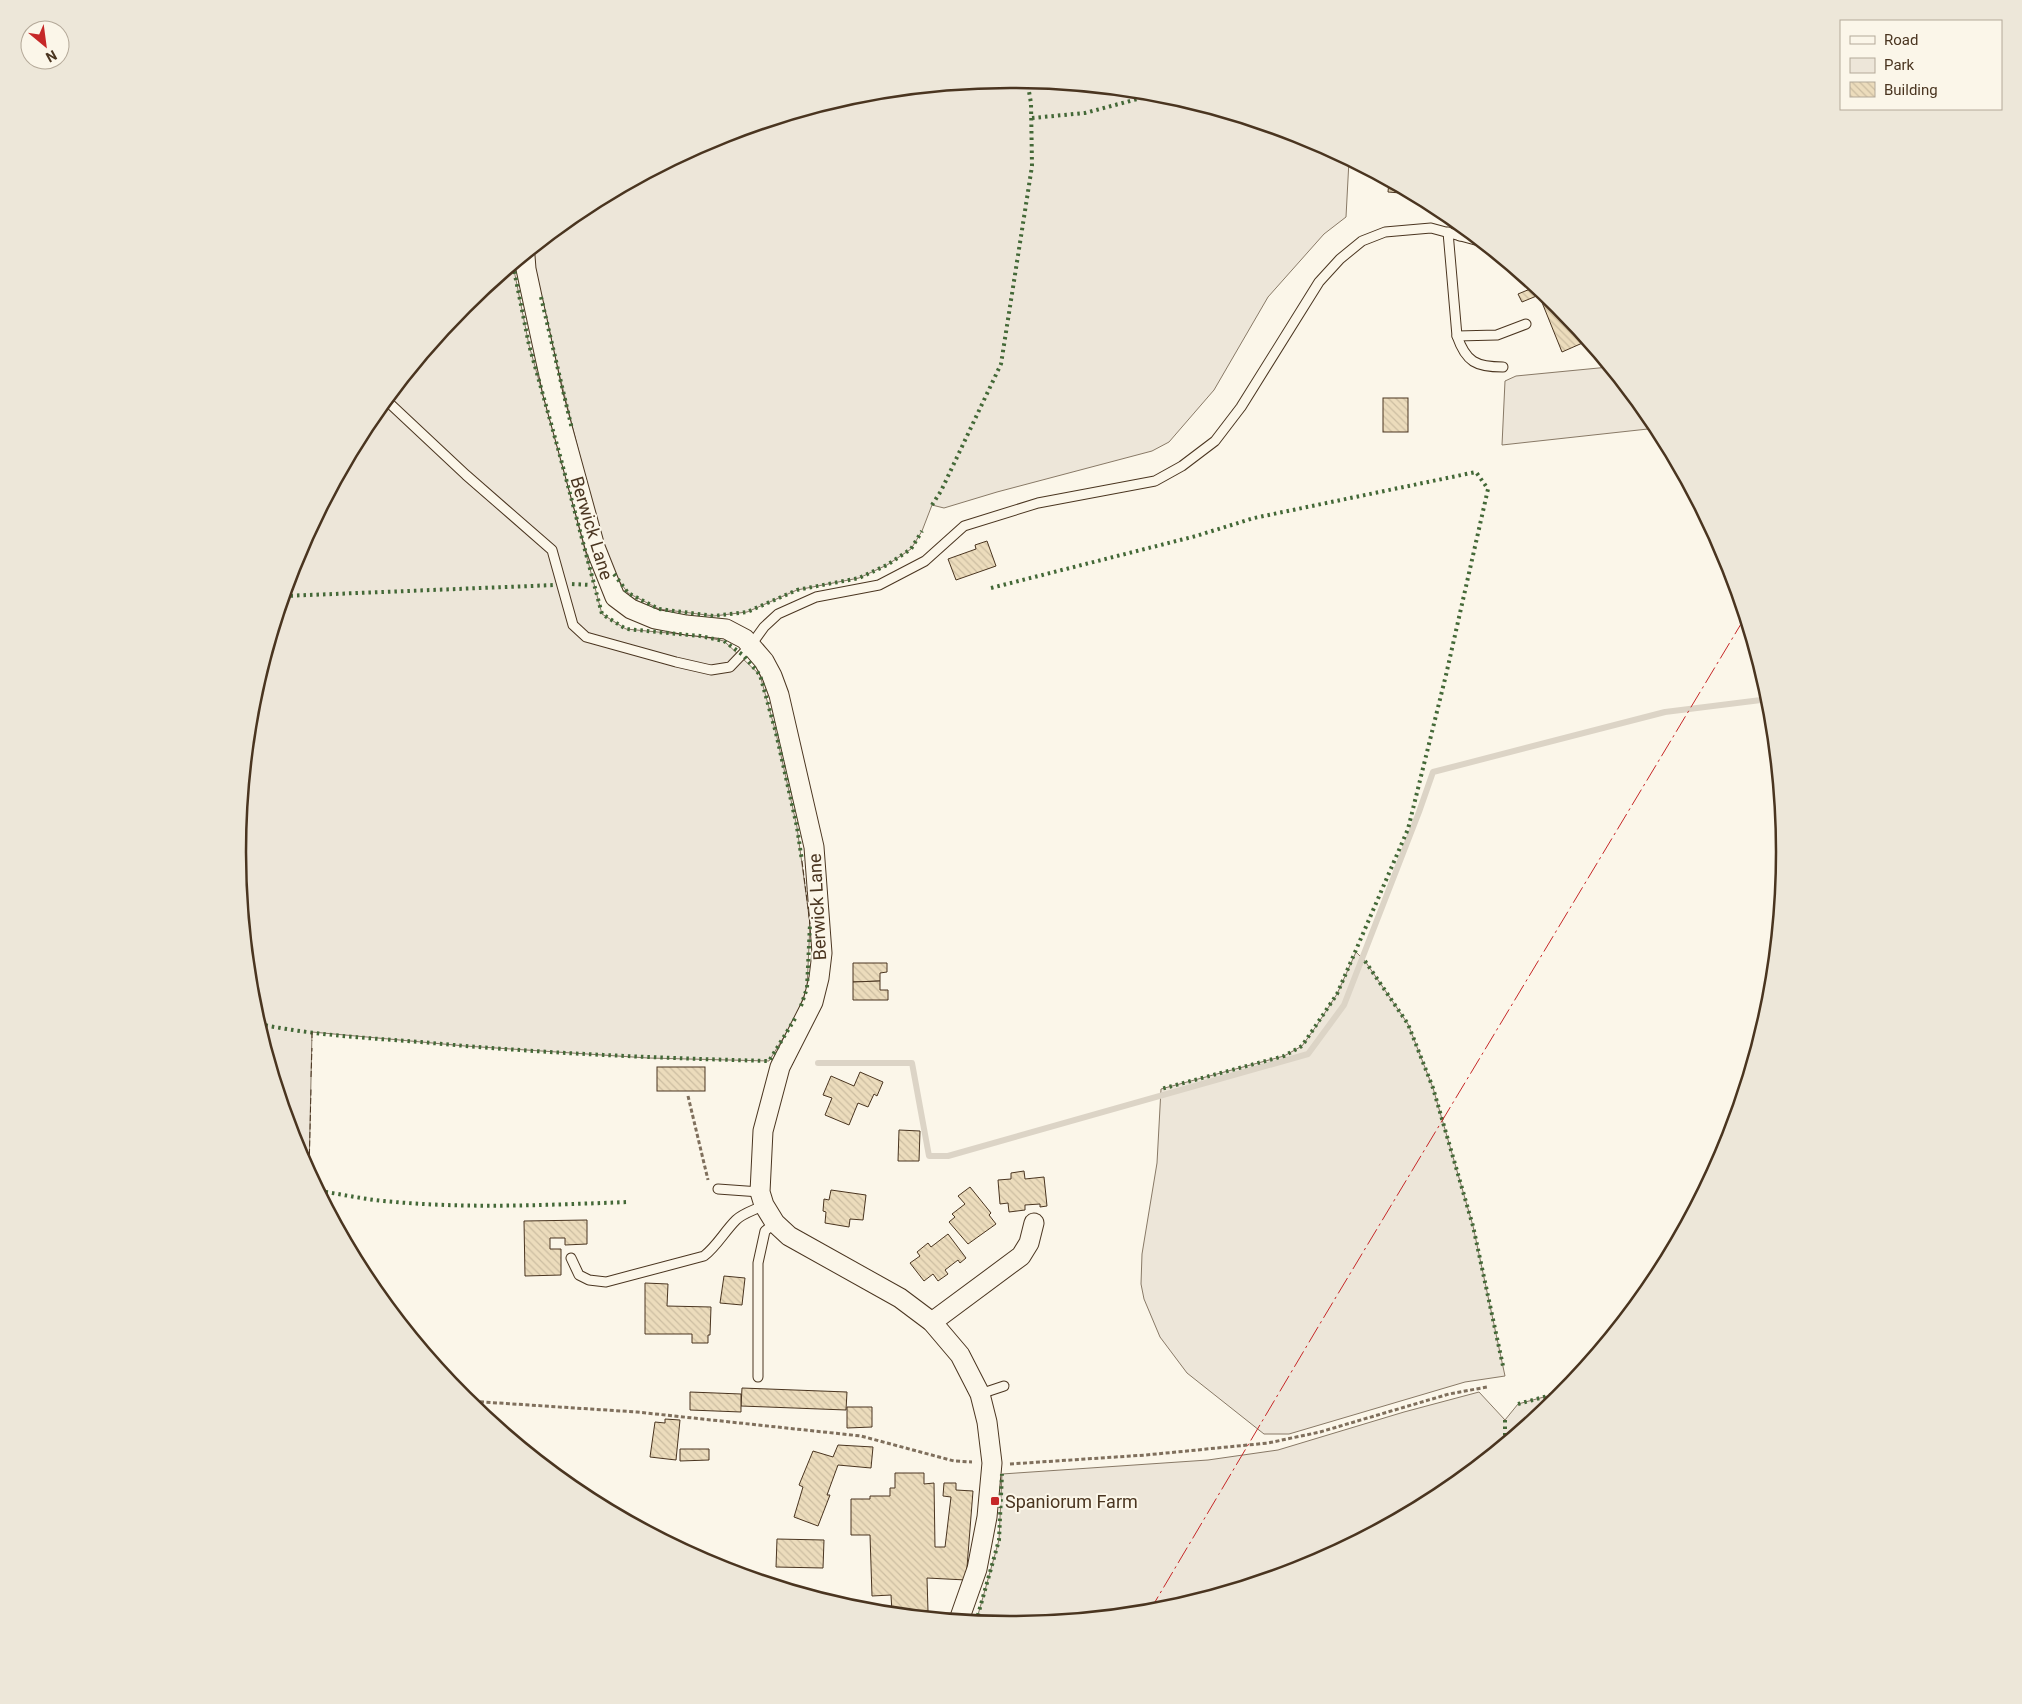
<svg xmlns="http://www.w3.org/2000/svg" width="2022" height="1704" viewBox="0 0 2022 1704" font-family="Roboto,sans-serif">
	<defs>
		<pattern id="building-back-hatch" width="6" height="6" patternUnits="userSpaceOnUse" patternTransform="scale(1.25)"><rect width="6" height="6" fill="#ecdcbc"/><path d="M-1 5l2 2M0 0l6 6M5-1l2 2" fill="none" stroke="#ccbda1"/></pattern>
	</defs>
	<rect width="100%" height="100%" fill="#fbf6e9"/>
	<!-- green -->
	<g fill="#ede6d9" stroke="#887966">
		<polygon points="1011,79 1162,94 1307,138 1349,160 1346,217 1324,234 1268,297 1214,390 1169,442 1152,451 997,492 944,508 932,505 922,531 911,549 887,565 859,578 797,590 747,612 714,616 659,609 628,593 607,565 558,369 535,268 534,248 582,209 715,138 860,94"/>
		<polygon points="513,265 529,345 559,452 602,614 626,629 700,636 724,641 760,675 776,733 797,827 810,924 807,988 795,1019 769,1061 648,1058 465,1046 312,1032 309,1172 297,1148 253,1003 238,852 253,701 297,556 368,422 464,305"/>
		<polygon points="1609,367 1657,428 1502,445 1505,381 1516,376"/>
		<polygon points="1356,952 1365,961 1408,1024 1433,1088 1473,1226 1505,1376 1465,1382 1289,1434 1264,1434 1187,1373 1160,1337 1144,1299 1141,1284 1142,1254 1157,1163 1161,1089 1284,1056 1302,1046 1317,1025 1337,994"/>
		<polygon points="1566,1388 1558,1399 1440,1495 1307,1566 1162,1610 1011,1625 976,1622 999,1540 1002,1474 1208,1460 1278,1450 1404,1412 1479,1392 1505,1420 1518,1404 1555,1394"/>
	</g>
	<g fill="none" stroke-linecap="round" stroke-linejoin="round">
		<!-- stream -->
		<polyline stroke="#dcd4c6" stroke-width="6" points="818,1063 912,1063 929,1156 948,1156 1308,1054 1344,1005 1419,812 1433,772 1665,712 1769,699"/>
	</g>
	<!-- building -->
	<g fill="url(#building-back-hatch)" stroke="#4a3520">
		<polygon points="1389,181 1413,194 1388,192"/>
		<polygon points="1535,287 1558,305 1587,341 1562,352 1539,295 1522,302 1518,294"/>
		<rect x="1383" y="398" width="25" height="34"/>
		<polygon points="987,541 996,566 956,580 948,559 976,549 975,545"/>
		<polygon points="853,963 887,963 887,972 880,973 880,981 853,982"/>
		<polygon points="880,981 880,990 888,990 888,1000 853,1000 853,982"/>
		<rect x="657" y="1067" width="48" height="24"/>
		<polygon points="860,1072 883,1082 877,1096 874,1094 868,1107 858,1103 849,1125 825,1115 832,1098 823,1095 831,1076 854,1086"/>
		<polygon points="899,1130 920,1131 919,1161 898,1161"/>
		<polygon points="1024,1171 1025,1179 1044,1177 1047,1206 1040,1207 1040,1204 1025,1205 1025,1210 1009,1212 1008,1203 1000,1204 998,1180 1011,1179 1011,1173"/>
		<polygon points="970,1187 991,1213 989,1215 996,1224 968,1244 949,1222 955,1217 952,1214 965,1204 958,1196"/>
		<polygon points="831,1190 866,1195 863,1220 850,1219 849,1227 825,1223 826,1212 823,1211 824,1199 829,1200"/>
		<polygon points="587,1220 587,1244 565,1245 565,1238 550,1238 550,1249 561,1249 561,1275 525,1276 524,1221"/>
		<polygon points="948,1234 966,1258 960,1263 958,1260 945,1270 948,1274 938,1281 933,1274 924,1281 910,1263 920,1256 917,1252 928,1243 931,1247"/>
		<polygon points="724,1276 745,1278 742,1305 720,1303"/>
		<polygon points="645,1283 668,1284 667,1306 711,1307 710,1335 708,1335 708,1343 692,1343 692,1334 645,1334"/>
		<polygon points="742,1388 847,1392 846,1410 741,1406"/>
		<polygon points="690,1392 741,1394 741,1412 690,1410"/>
		<polygon points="847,1407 872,1407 872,1427 847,1428"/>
		<polygon points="665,1419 680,1420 676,1460 650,1457 655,1422 665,1423"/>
		<polygon points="838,1445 873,1447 871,1468 838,1465 827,1495 830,1495 818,1526 794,1517 803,1487 799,1485 813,1451 833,1457"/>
		<polygon points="680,1449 709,1449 709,1460 680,1461"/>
		<polygon points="895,1473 924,1473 924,1484 934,1483 935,1547 945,1547 951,1497 943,1496 944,1483 956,1483 956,1490 973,1491 966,1580 927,1578 928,1611 892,1613 891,1595 872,1596 870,1535 851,1535 851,1499 870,1499 870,1496 890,1496 890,1488 895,1488"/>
		<polygon points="777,1539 824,1540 823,1568 776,1567"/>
	</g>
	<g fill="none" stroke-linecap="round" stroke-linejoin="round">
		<defs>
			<g id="service">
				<path d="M1448 232 1457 336C1466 362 1476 367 1503 367"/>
				<polyline points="1460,236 1460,225"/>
				<polyline points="1457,336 1497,335 1526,324"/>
				<polyline points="386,400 466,475 552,550 573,625 586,637 676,662 711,670 730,667 751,645 764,627 778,614 816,597 879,585 925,561 964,526 1038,503 1155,481 1182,466 1215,441 1241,407 1319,282 1340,259 1362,241 1385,232 1431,228 1479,241"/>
				<polyline points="718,1189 760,1192"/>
				<path d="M571 1258 579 1275 589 1280 606 1282 704 1256C717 1246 724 1232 736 1220 743 1213 755 1210 764 1205"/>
				<polyline points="758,1377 758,1263 765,1231 775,1223"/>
				<polyline points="980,1394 1004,1386"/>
			</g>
			<g id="minor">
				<polyline points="525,256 526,269 553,394 595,547 615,597 631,609 655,619 686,625 726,629 745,639 764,661 772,676 779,695 814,847 822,953 819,978 813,1002 780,1067 763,1131 760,1192 764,1205 775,1223 789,1236 900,1298 932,1322 960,1355 980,1394 987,1422 992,1463 987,1517 977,1569 959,1620"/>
				<polyline points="932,1322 1021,1256 1029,1243 1034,1223"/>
			</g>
		</defs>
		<!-- service casing -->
		<use href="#service" stroke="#4a3520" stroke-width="11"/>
		<!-- minor casing -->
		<use href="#minor" stroke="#4a3520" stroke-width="21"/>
		<!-- path -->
		<g stroke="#7f6f5c" stroke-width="3" stroke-dasharray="4 2.5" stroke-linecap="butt">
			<polyline points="688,1096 708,1180"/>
			<polyline points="467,1401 637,1412 861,1436 954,1461 972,1462"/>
			<polyline points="1010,1464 1146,1455 1268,1443 1320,1432 1449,1394 1487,1387"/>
		</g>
		<!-- service -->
		<use href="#service" stroke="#fbf6e9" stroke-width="9"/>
		<!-- minor -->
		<use href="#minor" stroke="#fbf6e9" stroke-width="19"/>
		<!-- hedge -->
		<g stroke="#436837" stroke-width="4" stroke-dasharray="2.5 4" stroke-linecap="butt">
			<polyline points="1032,118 1085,113 1160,93"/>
			<polyline points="513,265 529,345 559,452 602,614 626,629 700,636 724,641 743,655 760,675 776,733 797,827 802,861"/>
			<polyline points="541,297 572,429"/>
			<polyline points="932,505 941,491 1001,364 1032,166 1031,103 1027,80"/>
			<polyline points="614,574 628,593 659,609 714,616 747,612 797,590 859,578 887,565 911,549 922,531"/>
			<polyline points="572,584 590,585"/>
			<polyline points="991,588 1196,536 1254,518 1476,472 1488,489 1446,675 1408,829 1337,994 1302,1046 1284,1056 1161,1089"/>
			<polyline points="284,596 555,585"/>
			<polyline points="1365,961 1408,1024 1433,1088 1473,1226 1503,1366"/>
			<polyline points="801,1006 807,988 810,924"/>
			<path d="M259 1024C312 1035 367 1038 421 1042 537 1053 652 1058 769 1061L796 1017"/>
			<path d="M319 1191C341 1194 362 1199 384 1201 464 1209 547 1205 628 1202"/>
			<polyline points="1518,1404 1555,1394 1566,1388"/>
			<polyline points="1505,1442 1505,1420"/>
			<polyline points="976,1622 999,1540 1002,1474"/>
		</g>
		<!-- fence -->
		<g stroke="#4a3520" stroke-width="1" stroke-dasharray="6 2.5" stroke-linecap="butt">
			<polyline points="802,861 810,924"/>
			<polyline points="312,1032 312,1041"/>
			<polyline points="311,1077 312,1048"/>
			<polyline points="309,1172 311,1089"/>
		</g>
		<!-- power -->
		<polyline stroke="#c62828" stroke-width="1" stroke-dasharray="18 4 2.5 4" stroke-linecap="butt" points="1149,1612 1321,1322 1744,619"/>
	</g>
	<!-- markers -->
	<rect fill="#c62828" stroke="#fbf6e9" stroke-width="2" x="990" y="1496" width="10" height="10" rx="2.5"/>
	<g text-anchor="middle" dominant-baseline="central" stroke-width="4" stroke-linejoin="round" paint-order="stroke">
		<!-- street labels -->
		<g font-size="18" fill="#4a3520" stroke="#fbf6e9">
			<text transform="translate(592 528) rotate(73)">Berwick Lane</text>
			<text transform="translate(817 907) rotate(-93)">Berwick Lane</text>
		</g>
		<!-- poi labels -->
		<g font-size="18" fill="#4a3520" stroke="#fbf6e9" text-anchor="start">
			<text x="1005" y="1501">Spaniorum Farm</text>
		</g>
	</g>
	<!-- crop -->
	<path d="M0 0H2022V1704H0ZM1010 88H1012A764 764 0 0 1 1776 852V852A764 764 0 0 1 1012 1616H1010A764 764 0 0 1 246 852V852A764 764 0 0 1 1010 88Z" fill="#ede7d9" fill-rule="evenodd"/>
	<path fill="none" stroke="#4a3520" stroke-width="2.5" d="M1010 88H1012A764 764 0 0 1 1776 852V852A764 764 0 0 1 1012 1616H1010A764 764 0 0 1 246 852V852A764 764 0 0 1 1010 88Z"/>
	<!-- legend -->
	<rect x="1840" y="20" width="162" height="90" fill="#fbf6e9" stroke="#b4a999"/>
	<rect x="1850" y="36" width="25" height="8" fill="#fbf6e9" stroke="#b4a999"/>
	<text x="1884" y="45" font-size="15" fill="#4a3520">Road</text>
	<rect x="1850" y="58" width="25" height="15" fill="#ede6d9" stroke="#b4a999"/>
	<text x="1884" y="70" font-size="15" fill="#4a3520">Park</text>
	<rect x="1850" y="82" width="25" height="15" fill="url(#building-back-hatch)" stroke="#b4a999"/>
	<text x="1884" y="95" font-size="15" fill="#4a3520">Building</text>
	<!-- north arrow -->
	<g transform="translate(45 45) rotate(151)"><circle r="24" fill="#fbf6e9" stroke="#b4a999"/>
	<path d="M0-4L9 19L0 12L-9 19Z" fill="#c62828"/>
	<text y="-8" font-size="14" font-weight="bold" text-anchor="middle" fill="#4a3520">N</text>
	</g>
</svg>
